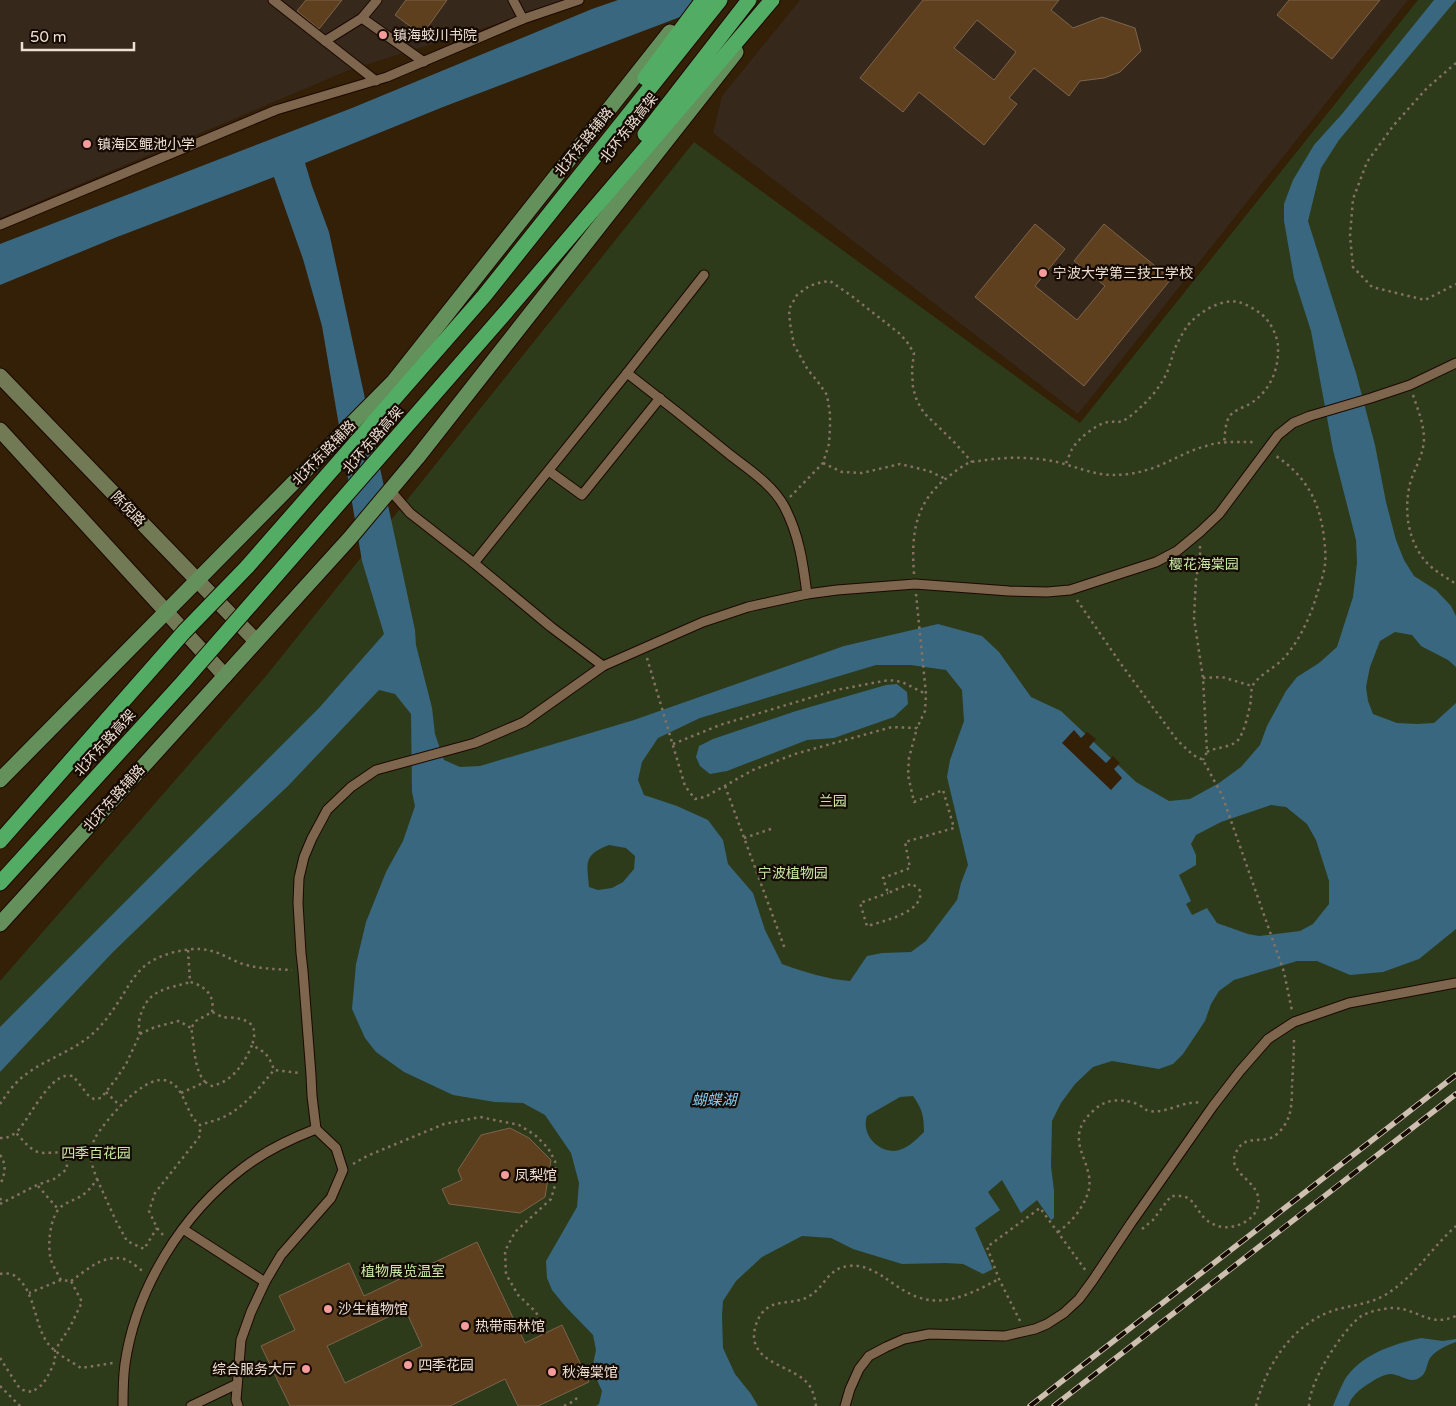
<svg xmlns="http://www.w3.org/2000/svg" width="1456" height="1406" viewBox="0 0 1456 1406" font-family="'Varela Round','Noto Sans SC',sans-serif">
	<rect width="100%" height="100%" fill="#341f07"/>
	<!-- education -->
	<g fill="#37281c">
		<polygon points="0,0 573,0 349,70 0,218"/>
		<polygon points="800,0 1408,0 1078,414 713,133 722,96"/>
	</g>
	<!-- green -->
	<polygon fill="#2d3b1a" points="1418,0 1456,0 1456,1406 0,1406 0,981 266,676 694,142 1080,423"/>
	<!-- water -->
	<g fill="#39677f" fill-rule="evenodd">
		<path d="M618 0H725L443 107 305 163 312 186 329 232 415 630 416 645 432 708 435 734 444 760 460 767 480 766 634 720 844 646 938 624 982 636 999 652 1031 697 1061 711 1136 782 1169 801 1190 799 1219 783 1241 767 1260 745 1267 726 1286 691 1297 677 1319 663 1337 647 1353 597 1357 563 1356 540 1333 450 1311 331 1294 278 1284 221V204L1293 180 1314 145 1342 114 1434 0H1456L1339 140 1321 168 1308 221 1356 373 1375 445 1386 502 1396 540 1404 560 1414 576 1436 590 1451 606 1456 616V667L1448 660 1421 646 1412 635 1395 632 1380 641 1370 667 1366 687 1368 701 1373 714 1397 723 1417 724 1434 723 1456 703V929L1419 959 1383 972 1350 975 1317 961H1297L1234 980 1219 991 1211 1004 1205 1021 1183 1054 1173 1064 1159 1069 1112 1061 1093 1067 1075 1084 1061 1103 1052 1121 1051 1166 1054 1191V1218L1051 1220 1037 1200 1021 1213 1002 1180 988 1192 1000 1210 975 1228 993 1269 983 1274 963 1264 946 1263 902 1264 853 1249 831 1238 802 1236 762 1257 736 1281 723 1301 722 1316 723 1348 735 1374 751 1394 758 1406H596L599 1404 602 1391 592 1369 596 1350 593 1335 565 1306 552 1290 547 1278 546 1261 577 1207 579 1183 571 1153 545 1115 523 1103 495 1102 453 1095 404 1072 376 1052 365 1038 352 1009 356 964 366 922 386 872 403 841 415 806 412 792 411 714 395 694 379 690 288 786 198 870 113 952 0 1072V1027L319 708 384 634 362 561 322 326 303 259 274 177 117 237 0 285V244L352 108 592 9ZM876 665H911L946 670 962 690 964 721 950 760 947 777 968 865 961 883 957 900 926 941 911 952 882 953 867 956 850 981C826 979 804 972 782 964L765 930 753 893 728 864 723 840 708 820 677 806 644 795 638 780 642 762 658 738 700 718ZM1271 805 1286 807 1307 824 1316 840 1329 881V904L1313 924 1300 931 1259 936 1248 934 1217 923 1207 908 1192 915 1186 904 1191 901 1179 875 1196 865V855L1191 844 1196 835 1221 822ZM609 845 626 848 635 856 634 869 623 882 612 888 598 890 589 887C587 863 583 855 609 845ZM913 1096C922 1109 924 1115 924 1132 916 1140 906 1150 894 1151 876 1151 861 1133 867 1116L900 1097Z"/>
		<polygon points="897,684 907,692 908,704 894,717 834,738 807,740 727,771 710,774 700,766 696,757 699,746 713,739 796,711 886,685"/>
		<path d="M1421 1338 1443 1341 1456 1339V1342C1447 1345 1436 1350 1430 1358 1426 1365 1427 1374 1419 1378 1410 1384 1400 1374 1390 1374 1381 1374 1359 1389 1354 1396 1351 1398 1350 1403 1348 1406H1333C1336 1398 1340 1389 1344 1381 1359 1355 1393 1344 1421 1338Z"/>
	</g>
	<!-- pier -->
	<polygon fill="#341f07" points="1074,730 1081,738 1087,732 1096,739 1089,747 1106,763 1113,756 1120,763 1114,769 1122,778 1111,790 1062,743"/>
	<!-- building -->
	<g fill="#5e3f1e" stroke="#7d644c" fill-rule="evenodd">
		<polygon points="306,0 342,0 319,29 297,11"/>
		<polygon points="406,0 447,0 422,35 395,15"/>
		<path d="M923 0H1059L1051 10 1073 28 1102 17 1135 28 1141 51 1120 72 1104 78 1080 81 1069 96 1034 68 1009 98 1017 104 984 145 919 92 903 112 860 78ZM977 20 1016 52 994 80 954 48Z"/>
		<polygon points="1289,0 1380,0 1332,59 1277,15"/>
		<polygon points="1035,224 1065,249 1035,286 1077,320 1105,286 1074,261 1104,224 1171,279 1084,386 975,297"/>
		<polygon points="510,1128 529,1138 551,1160 545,1197 520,1213 449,1204 442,1189 462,1180 458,1170 481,1135"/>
		<path d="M477 1242 525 1343 562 1325 589 1382 538 1406H518L505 1379 450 1406H290L261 1346 295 1330 279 1296 349 1263 364 1296ZM405 1309 422 1346 345 1383 327 1346Z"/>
	</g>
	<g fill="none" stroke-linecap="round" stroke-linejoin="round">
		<defs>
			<g id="lane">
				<polyline points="273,0 376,81"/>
				<polyline points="377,0 362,18 424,62"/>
				<polyline points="513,0 523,19"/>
				<polyline points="325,41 362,18"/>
				<polyline points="0,225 276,110 387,77 523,19 579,0"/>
				<polyline points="627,373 704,275"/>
				<polyline points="549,471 582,495 660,398"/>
				<polyline points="390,490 410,513 474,563 551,627 603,666"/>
				<path d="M474 563 627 373C661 399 695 426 729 454 748 469 772 484 784 506 799 534 803 563 807 594"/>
				<polyline points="183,1229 265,1282"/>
				<path d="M123 1406C123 1392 123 1378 125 1364 136 1288 182 1214 243 1168 265 1151 290 1139 316 1129"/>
				<polyline points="191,1406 237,1384"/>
				<polyline points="238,1406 236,1400 241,1340 251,1312 265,1282 281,1255 331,1198 343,1170 336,1148 316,1129 312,1096 311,1075 303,971 301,953 298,903 299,878 304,857 312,838 327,810 351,787 376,770 475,743 524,722 603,666 703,622 748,607 807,594 837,590 915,584 1009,591 1047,592 1070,590 1156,562 1177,551 1200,532 1219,514 1278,435 1293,423 1310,416 1371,398 1410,385 1456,363"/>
				<polyline points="845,1406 850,1389 859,1369 869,1356 886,1347 904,1339 929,1334 1005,1336 1035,1329 1047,1324 1064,1313 1079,1299 1093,1280 1131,1223 1213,1106 1240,1071 1268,1039 1294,1022 1349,1003 1456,983"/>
			</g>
			<g id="secondary">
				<polyline points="0,376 256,641"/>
				<polyline points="0,430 225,676"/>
			</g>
			<g id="primary">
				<polyline points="0,780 394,381 670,32"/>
				<polyline points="0,924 350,538 417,458 736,52"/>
			</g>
			<g id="highway">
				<polyline points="645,78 703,0"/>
				<polyline points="645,134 749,0"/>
				<polyline points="505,313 772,0"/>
				<polyline points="247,567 484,296 720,0"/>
				<polyline points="0,883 184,681"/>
			</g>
		</defs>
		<!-- lane casing -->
		<use href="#lane" stroke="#1b0800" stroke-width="11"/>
		<!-- secondary casing -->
		<use href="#secondary" stroke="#1b0800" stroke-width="17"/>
		<!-- primary casing -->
		<use href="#primary" stroke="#1b0800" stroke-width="17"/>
		<!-- highway casing -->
		<use href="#highway" stroke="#1b0800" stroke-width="17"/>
		<!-- path -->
		<g stroke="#857360" stroke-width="2.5" stroke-dasharray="2.5 4" stroke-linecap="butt">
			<polyline points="1456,63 1427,88 1393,126 1367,162 1353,199 1350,236 1353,267 1372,287 1425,300 1456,284"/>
			<path d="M1413 395C1418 410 1424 424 1424 440 1423 455 1416 466 1411 480 1403 508 1407 542 1428 564 1436 572 1446 577 1456 584"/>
			<polyline points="823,463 842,472 862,473 900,464 929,471 946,479"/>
			<path d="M1066 463C1068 459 1070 453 1072 449 1078 439 1096 424 1108 422 1113 421 1117 423 1123 421 1130 417 1138 410 1144 404 1151 397 1158 389 1163 380 1169 371 1171 359 1175 348 1178 342 1182 334 1186 328 1195 314 1221 298 1238 302 1246 304 1255 309 1261 314 1270 320 1278 337 1278 347 1279 371 1269 393 1248 405 1241 408 1233 411 1229 417 1225 424 1225 435 1224 443"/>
			<polyline points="790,497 823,463 829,444 830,427 830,414 827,395 818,382 808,370 794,345 790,323 789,309 797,295 809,286 822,282 830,281 853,297 900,334 907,342 914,353 912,369 913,388 917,401 924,413 954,442 972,462"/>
			<polyline points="1200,546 1200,557 1196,579 1194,618 1203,678 1207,752 1203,760"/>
			<path d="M914 574C911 533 915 502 949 476 956 471 963 465 971 462 976 461 981 461 986 460 1008 457 1025 457 1046 460 1069 463 1090 475 1113 475 1125 475 1138 473 1150 469 1169 463 1186 451 1206 446 1220 441 1236 442 1251 442L1256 444"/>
			<polyline points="916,594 926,694 925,711 917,728"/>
			<polyline points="1077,600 1121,664 1177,740 1193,755 1203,760 1222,795 1284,972 1292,1011"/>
			<path d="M647 658 685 786 695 799 705 797 753 770 795 754 892 727 917 728 909 758 908 775 914 802 943 790 954 828 905 842 910 868 883 878 888 893 907 885 913 884C915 887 920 888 920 892 924 912 881 922 867 926L860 903 888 893"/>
			<polyline points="1203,678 1222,677 1252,686"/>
			<polyline points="673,744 720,725 836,690 889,680 902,682 926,694"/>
			<path d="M1207 752C1216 747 1228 748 1236 742 1244 736 1249 711 1251 700 1251 695 1251 689 1253 685 1259 675 1276 667 1284 658 1299 641 1308 621 1315 601 1318 589 1324 576 1325 564 1326 556 1325 546 1324 538 1320 502 1306 476 1276 456"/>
			<polyline points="725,786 785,949"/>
			<polyline points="744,838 774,828"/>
			<path d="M188 950 190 982C206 986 215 996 212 1012"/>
			<path d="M140 1034C138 1026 139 1018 142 1011 151 988 169 989 190 982"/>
			<path d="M205 1082 212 1086C233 1081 244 1064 252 1045 265 1052 269 1055 274 1070L300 1073"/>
			<polyline points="106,1092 120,1106"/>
			<path d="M181 1093 205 1082C193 1068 195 1045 191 1028L196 1021 212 1012C215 1013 219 1016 223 1017 226 1018 231 1017 235 1018 252 1020 258 1028 252 1045"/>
			<path d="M0 1104C5 1097 10 1089 16 1083 36 1062 67 1055 90 1036 100 1028 109 1016 117 1004 126 991 133 975 146 965 159 954 191 946 207 950 220 952 231 960 243 964 259 969 275 969 292 970"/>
			<polyline points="0,1138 6,1138 16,1133"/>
			<path d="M0 1155C7 1165 5 1174 0 1185"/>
			<polyline points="353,1164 367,1156 444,1124 480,1117 519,1125 535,1135 548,1148 555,1161 556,1182 551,1199 515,1232 505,1251 506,1274 518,1295 536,1312 543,1328"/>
			<polyline points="97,1179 116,1221 127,1241 144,1249 157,1228"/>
			<polyline points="38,1186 58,1209"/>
			<polyline points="0,1198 2,1203"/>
			<path d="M0 1204 37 1185 54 1179 67 1169C67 1144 54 1156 38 1152 29 1149 23 1140 16 1133 29 1119 47 1080 65 1076 67 1075 71 1076 73 1076L88 1095 94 1099 101 1098 116 1079 126 1064 140 1034 155 1027 179 1021 191 1028"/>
			<path d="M1142 1229 1153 1220 1171 1196C1177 1196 1184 1195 1189 1199 1194 1202 1197 1209 1201 1214 1208 1224 1222 1230 1235 1226 1243 1224 1252 1219 1256 1211 1269 1183 1227 1176 1235 1155 1243 1133 1259 1144 1273 1137 1280 1133 1287 1123 1289 1116 1292 1106 1292 1095 1292 1086 1293 1069 1294 1052 1294 1036"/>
			<path d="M1058 1232C1072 1222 1085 1206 1089 1189 1094 1160 1061 1140 1093 1111 1102 1102 1113 1099 1125 1101 1129 1101 1136 1103 1139 1105 1143 1107 1145 1110 1149 1111 1167 1114 1183 1100 1202 1103"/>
			<polyline points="163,1235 157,1228 149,1211 155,1193 200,1136 200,1125"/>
			<path d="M0 1274C5 1273 11 1273 15 1276 34 1289 34 1320 45 1339 52 1352 69 1360 81 1368L113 1363"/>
			<path d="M61 1280C57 1272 51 1264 50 1255 48 1242 50 1221 58 1210 64 1202 74 1201 81 1196 88 1192 93 1185 97 1179 94 1171 90 1161 91 1153 92 1148 93 1142 95 1138 105 1121 141 1078 163 1080 186 1083 184 1114 200 1125 209 1122 218 1120 226 1116 246 1105 260 1087 274 1070"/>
			<path d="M71 1281C87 1270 103 1254 124 1259 131 1261 138 1268 144 1272"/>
			<polyline points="1020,1321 999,1279 987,1247 1040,1208 1086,1271"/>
			<polyline points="0,1358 18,1386 23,1390 32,1392 43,1384 50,1372 55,1361 55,1350 70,1327 82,1302 71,1281 61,1280 29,1293"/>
			<polyline points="0,1386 20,1406"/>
			<polyline points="564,1406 574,1401 579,1396"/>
			<path d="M816 1406C815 1399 813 1390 809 1385 795 1366 756 1365 754 1337 754 1332 755 1326 757 1322 768 1294 793 1308 811 1295 826 1285 828 1268 849 1266 862 1264 874 1271 884 1277 895 1285 910 1296 924 1299 951 1305 976 1291 999 1279"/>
			<path d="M1256 1406C1266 1365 1293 1323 1335 1310 1352 1305 1370 1304 1385 1295 1415 1277 1431 1248 1456 1226"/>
			<path d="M1309 1406C1309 1382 1341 1332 1360 1317 1366 1312 1385 1308 1393 1308 1417 1308 1429 1328 1456 1316"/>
		</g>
		<!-- lane -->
		<use href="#lane" stroke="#7e654d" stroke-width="9"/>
		<!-- secondary -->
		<use href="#secondary" stroke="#717a54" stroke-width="15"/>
		<!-- primary -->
		<use href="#primary" stroke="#64905b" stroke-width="15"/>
		<!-- highway -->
		<use href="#highway" stroke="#53ac64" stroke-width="15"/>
		<defs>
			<g id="rail">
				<polyline points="1030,1406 1456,1075"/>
				<polyline points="1054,1406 1456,1094"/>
			</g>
		</defs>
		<!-- rail casing -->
		<use href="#rail" stroke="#cfbfb0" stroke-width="5.5"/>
		<!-- rail -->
		<use href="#rail" stroke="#150b03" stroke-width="4" stroke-dasharray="11" stroke-linecap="butt"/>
		<defs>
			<g id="highway-bridge">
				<polyline points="184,681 505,313"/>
				<polyline points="0,841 184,632 247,567"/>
			</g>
		</defs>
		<!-- highway-bridge casing -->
		<use href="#highway-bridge" stroke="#1b0800" stroke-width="17" stroke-linecap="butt"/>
		<!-- highway-bridge -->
		<use href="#highway-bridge" stroke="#53ac64" stroke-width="15"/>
	</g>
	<!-- markers -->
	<g fill="#f59b9a" stroke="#150b03" stroke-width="2">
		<circle cx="383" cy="35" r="5"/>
		<circle cx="87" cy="144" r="5"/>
		<circle cx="1043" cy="273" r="5"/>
		<circle cx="505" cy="1175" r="5"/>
		<circle cx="328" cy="1309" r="5"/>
		<circle cx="465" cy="1326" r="5"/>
		<circle cx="408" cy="1365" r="5"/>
		<circle cx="306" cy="1369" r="5"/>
		<circle cx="552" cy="1372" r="5"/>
	</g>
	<g text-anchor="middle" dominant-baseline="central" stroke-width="4.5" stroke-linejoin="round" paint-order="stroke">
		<!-- poi labels -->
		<g font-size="14" fill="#eedfd2" stroke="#150b03" text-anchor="start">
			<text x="393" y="35">镇海蛟川书院</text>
			<text x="97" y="144">镇海区鲲池小学</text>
			<text x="1053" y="273">宁波大学第三技工学校</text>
			<text x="515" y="1175">凤梨馆</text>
			<text x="338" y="1309">沙生植物馆</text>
			<text x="475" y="1326">热带雨林馆</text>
			<text x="418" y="1365">四季花园</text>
			<text x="296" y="1369" text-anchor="end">综合服务大厅</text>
			<text x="562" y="1372">秋海棠馆</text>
		</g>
		<!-- street labels -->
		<g font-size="14" fill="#eedfd2" stroke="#150b03">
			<text transform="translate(629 128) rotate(-52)">北环东路高架</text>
			<text transform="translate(584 142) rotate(-51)">北环东路辅路</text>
			<text transform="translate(373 440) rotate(-49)">北环东路高架</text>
			<text transform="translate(324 453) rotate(-46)">北环东路辅路</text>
			<text transform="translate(128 509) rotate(46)">陈倪路</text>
			<text transform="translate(105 743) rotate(-48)">北环东路高架</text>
			<text transform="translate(114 798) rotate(-48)">北环东路辅路</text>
		</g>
		<!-- park labels -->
		<g font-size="14" fill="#c9e8a6" stroke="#150b03">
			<text x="1204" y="564">樱花海棠园</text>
			<text x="833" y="801">兰园</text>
			<text x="793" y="873">宁波植物园</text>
			<text x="96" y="1153">四季百花园</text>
			<text x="403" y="1271">植物展览温室</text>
		</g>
		<!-- water labels -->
		<g font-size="15" font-style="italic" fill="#83ccf6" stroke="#150b03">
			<text x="714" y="1100">蝴蝶湖</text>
		</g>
	</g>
	<!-- scale -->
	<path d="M22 42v8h112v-8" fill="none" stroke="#eedfd2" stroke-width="2.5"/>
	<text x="30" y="42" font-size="15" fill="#eedfd2" stroke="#150b03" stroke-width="4" paint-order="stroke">50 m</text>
</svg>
